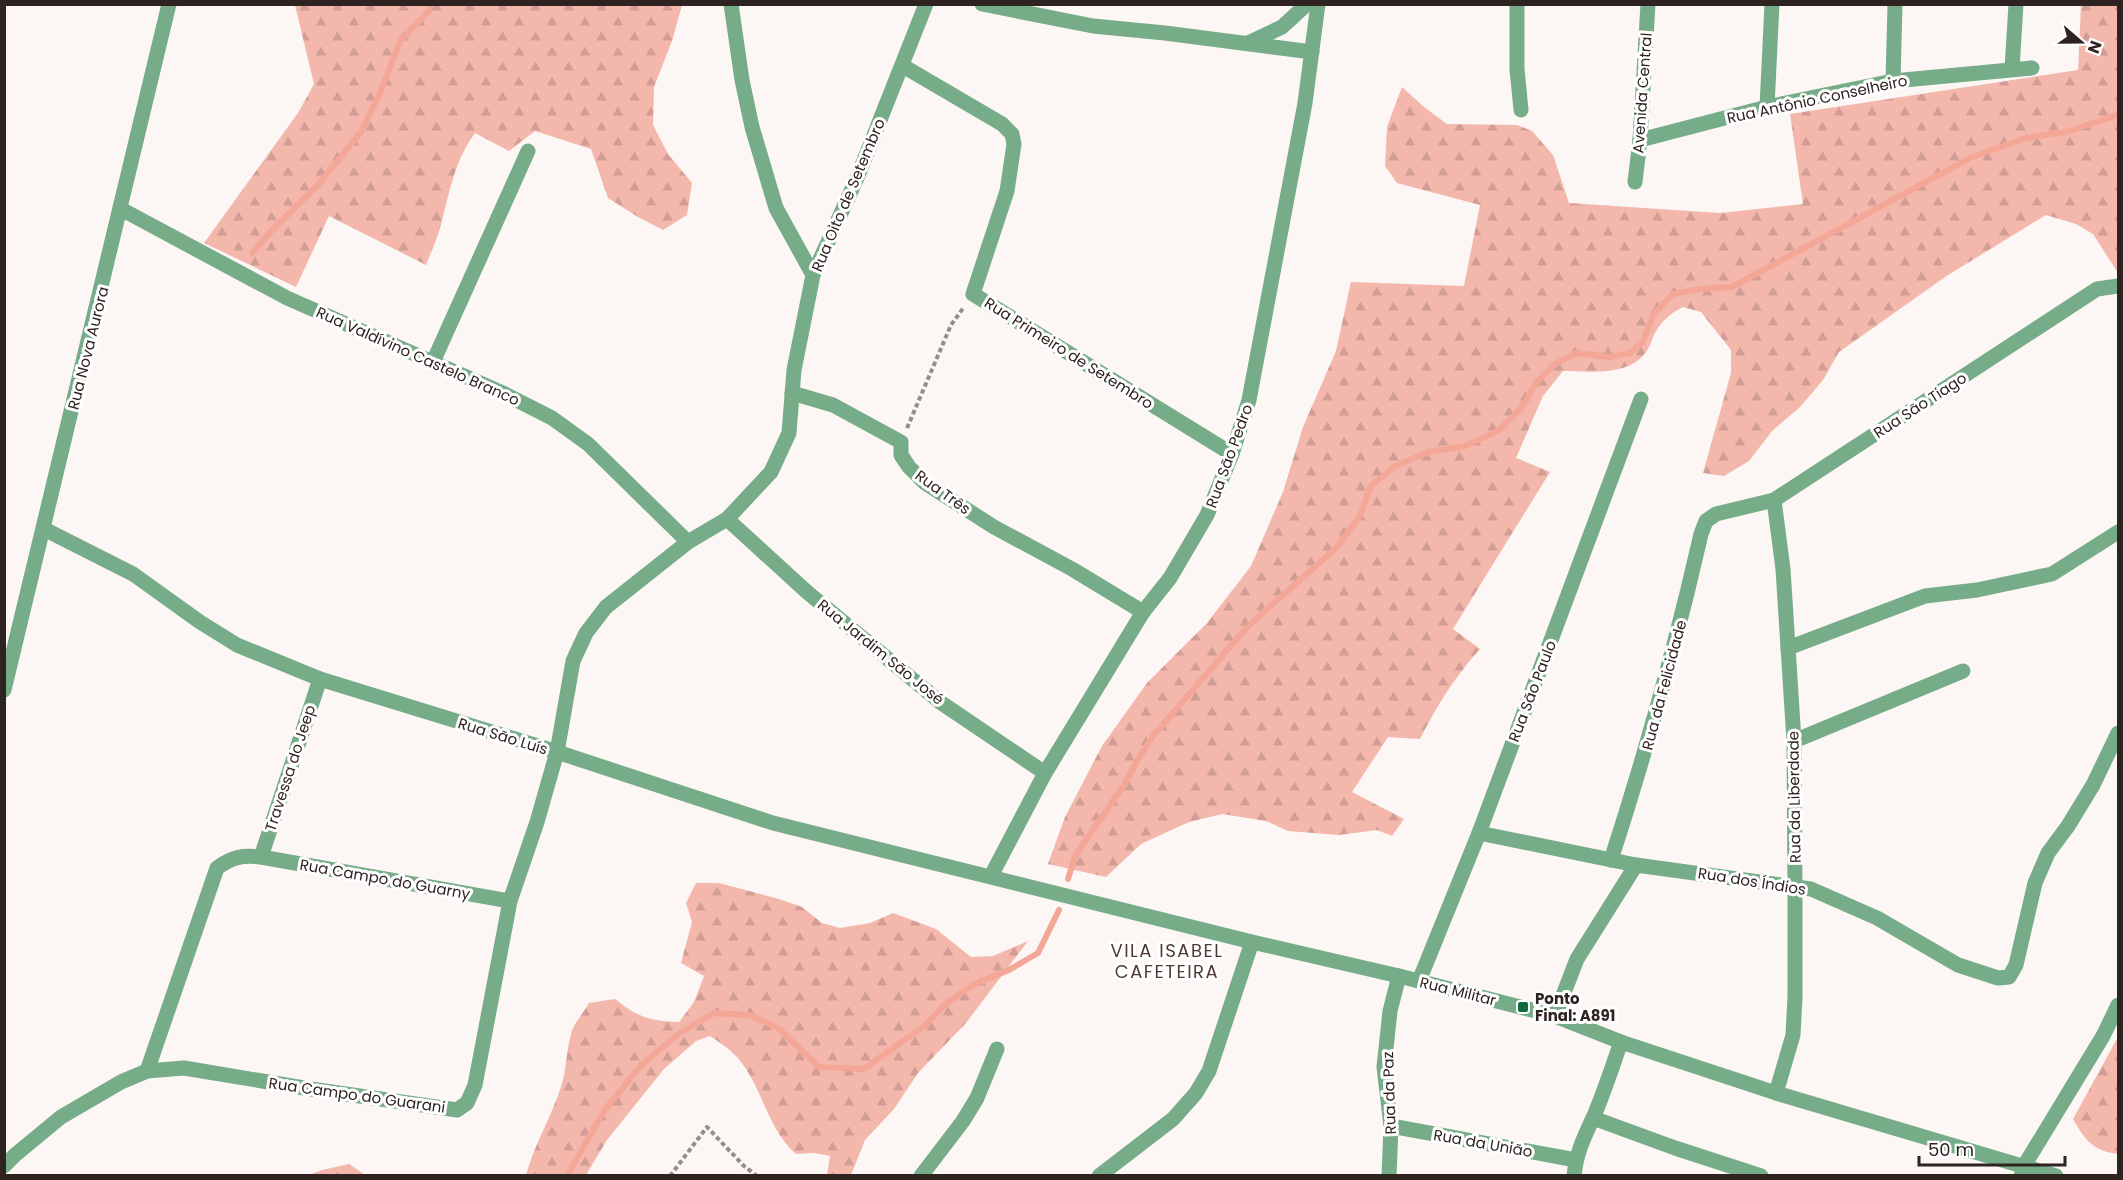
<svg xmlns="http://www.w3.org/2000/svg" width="2123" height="1180" viewBox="0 0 2123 1180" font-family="Poppins,sans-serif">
	<defs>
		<pattern id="forest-firs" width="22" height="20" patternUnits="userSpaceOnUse" patternTransform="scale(1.5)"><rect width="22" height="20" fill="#f3b7ac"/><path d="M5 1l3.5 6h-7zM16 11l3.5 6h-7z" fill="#d19d94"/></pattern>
	</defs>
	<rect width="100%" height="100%" fill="#fcf6f4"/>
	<!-- forest -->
	<g fill="url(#forest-firs)">
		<path d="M295 5H682L672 41 654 87 653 125 668 154 692 183 687 215 663 230 638 217 608 198 591 149 535 131 509 151 475 133C455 160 449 193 441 225 437 239 431 252 426 265L329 216 296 287 204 243 298 113 314 84Z"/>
		<path d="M2081 5H2118V273L2093 234 2076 224 2046 215 1948 275 1839 352 1823 380 1800 407 1772 431 1749 461 1724 476 1703 473 1731 373V350L1701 312 1683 307C1672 313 1663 319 1656 331 1652 337 1651 346 1646 352 1628 377 1590 371 1563 371L1543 396 1516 458 1550 472 1453 629 1480 649C1454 678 1438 704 1420 739L1388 737 1352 792 1404 819 1392 836 1377 830 1339 835 1288 831 1266 821 1222 814 1189 822 1141 844 1106 877 1048 864 1065 817 1102 746 1147 683 1207 623 1251 566 1283 492 1303 427 1336 351 1351 282 1464 286 1480 205 1397 183 1385 166 1387 127 1402 87 1424 107 1447 124 1517 125 1532 131 1553 155 1569 203 1720 213 1803 204 1790 114 2078 70Z"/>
		<path d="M696 883H719L779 899 802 907 822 923 840 928 870 923 893 913 936 929 971 957 993 956 1028 941 966 1023 918 1073 894 1109 865 1140 851 1175H827L830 1156 814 1153 796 1154C767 1129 762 1085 737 1057 730 1049 719 1042 710 1036L696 1041 664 1069 607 1140 586 1175H526C534 1146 550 1119 560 1090 567 1071 566 1049 572 1031 575 1022 584 1012 589 1003L615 999C637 1017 650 1021 679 1022L694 1002 704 976 681 963 692 922 686 903Z"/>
		<path d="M2118 1037V1154C2093 1151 2085 1140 2073 1119Z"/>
		<polygon points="349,1164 365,1175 309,1175 322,1170"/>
	</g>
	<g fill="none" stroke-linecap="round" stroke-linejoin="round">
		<!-- stream -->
		<g stroke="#f4a697" stroke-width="6">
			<polyline points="252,253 273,229 317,186 361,132 381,91 400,41 429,11 430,4"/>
			<polyline points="1068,879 1075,856 1124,785 1137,761 1153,736 1248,626 1336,548 1360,516 1371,486 1395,466 1429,452 1465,446 1498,431 1522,407 1536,383 1555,364 1577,353 1610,357 1630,353 1643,341 1654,313 1673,294 1700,289 1732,287 1972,157 2026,138 2066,132 2118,115"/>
			<polyline points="567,1176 604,1111 643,1063 680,1033 714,1013 749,1015 778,1028 819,1067 864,1069 923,1027 947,1003 973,985 1009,970 1038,953 1059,910"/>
		</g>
		<!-- path -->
		<g stroke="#968d8b" stroke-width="4" stroke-dasharray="4.5 3" stroke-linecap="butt">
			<polyline points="907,428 951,325 964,307"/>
			<polyline points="670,1176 707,1127 744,1166 757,1176"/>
		</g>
		<!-- minor -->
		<g stroke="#76ad88" stroke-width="15">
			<polyline points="731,4 742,80 752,127 776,208 813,275"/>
			<polyline points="982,4 1093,26 1165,33 1312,52"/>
			<polyline points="1517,4 1517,69 1521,110"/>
			<polyline points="1248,43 1282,27 1307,4"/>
			<polyline points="903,66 1002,124 1012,134 1014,144 1007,191 973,294 1232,454"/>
			<polyline points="2012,69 2016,4"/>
			<polyline points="1893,81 1895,4"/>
			<polyline points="1767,107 1772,4"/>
			<polyline points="1640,140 1767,107 1893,81 2032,68"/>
			<polyline points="1635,182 1640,140 1648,4"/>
			<polyline points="121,209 287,298 503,393 552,418 588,444 688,542"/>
			<polyline points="433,362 528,151"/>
			<polyline points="792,393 833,405 901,442 901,455 909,467 925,483 994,527 1072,569 1143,612"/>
			<polyline points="1774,500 1783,569 1794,741 1795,886 1795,997 1793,1035 1776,1093"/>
			<polyline points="727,519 807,592 940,702 1045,773"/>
			<polyline points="1788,648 1925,596 1977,590 2052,574 2118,532"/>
			<polyline points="1794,741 1963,671"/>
			<polyline points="1479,833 1636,865 1811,889 1877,918 1958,965 1998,978 2009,977 2016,965 2035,883 2048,853 2068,826 2093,785 2118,733"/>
			<polyline points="261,857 320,679"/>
			<path d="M1611 860C1646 752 1676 644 1701 534L1706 521 1716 514 1774 500 2097 289 2118 286"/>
			<polyline points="991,876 1045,773 1143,612 1170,578 1207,515 1232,454 1249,400 1305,103 1318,4"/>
			<polyline points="1419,981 1479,833 1641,399"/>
			<polyline points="1555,1016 1577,959 1636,865"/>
			<path d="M147 1071 217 868C232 857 242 855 261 857L510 901"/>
			<polyline points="1593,1118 1675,1148 1761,1176"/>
			<polyline points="1391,1126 1576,1160"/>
			<polyline points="4,1166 15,1155 61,1117 121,1082 147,1071 184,1068 304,1088 457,1110 467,1103 475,1085 510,901 537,822 557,752 573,661 586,633 606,607 688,542 727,519 771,472 789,433 794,370 813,275 857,178 926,4"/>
			<polyline points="921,1176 963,1121 977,1098 997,1049"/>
			<polyline points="1099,1176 1173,1119 1196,1093 1209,1071 1252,942"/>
			<polyline points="1389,1176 1391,1126 1384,1067 1390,1011 1399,976"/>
			<path d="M1574 1176C1576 1154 1584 1137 1593 1118 1604 1093 1612 1067 1621 1042"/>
			<polyline points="2021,1176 2024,1166 2103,1036 2118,1005"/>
		</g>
		<!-- tertiary -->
		<g stroke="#76ad88" stroke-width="15">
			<polyline points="44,529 133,574 200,622 237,645 320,679 557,752 773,823 1252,942 1399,976 1555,1016 1621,1042 1776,1093 2056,1176"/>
			<polyline points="4,690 169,4"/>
		</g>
	</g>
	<!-- markers -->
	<rect fill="#12693b" stroke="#fff" stroke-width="2" x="1517" y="1001" width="12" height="12" rx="3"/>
	<g text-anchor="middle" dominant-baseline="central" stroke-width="6" stroke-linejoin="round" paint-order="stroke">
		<!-- street labels -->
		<g font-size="15" fill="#2f2321" stroke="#fff">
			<text transform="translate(1642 93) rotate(-86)">Avenida Central</text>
			<text transform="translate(1817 99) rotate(-12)">Rua Antônio Conselheiro</text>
			<text transform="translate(848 195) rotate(-67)">Rua Oito de Setembro</text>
			<text transform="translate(88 348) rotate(-76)">Rua Nova Aurora</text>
			<text transform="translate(1069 353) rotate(32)">Rua Primeiro de Setembro</text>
			<text transform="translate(418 356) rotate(24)">Rua Valdívino Castelo Branco</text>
			<text transform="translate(1920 405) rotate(-33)">Rua São Tiago</text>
			<text transform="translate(1229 456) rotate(-70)">Rua São Pedro</text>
			<text transform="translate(943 492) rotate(36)">Rua Três</text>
			<text transform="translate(881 652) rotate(39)">Rua Jardim São José</text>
			<text transform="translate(1664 685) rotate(-75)">Rua da Felicidade</text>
			<text transform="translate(1532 691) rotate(-69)">Rua São Paulo</text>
			<text transform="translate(503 736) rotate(17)">Rua São Luís</text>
			<text transform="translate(290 768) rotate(-72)">Travessa do Jeep</text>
			<text transform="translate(1794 797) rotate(-91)">Rua da Liberdade</text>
			<text transform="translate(385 879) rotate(10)">Rua Campo do Guarny</text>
			<text transform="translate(1752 881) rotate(9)">Rua dos Índios</text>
			<text transform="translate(1458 991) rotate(14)">Rua Militar</text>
			<text transform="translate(1389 1093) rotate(-92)">Rua da Paz</text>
			<text transform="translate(357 1095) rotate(8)">Rua Campo do Guarani</text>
			<text transform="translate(1483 1143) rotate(10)">Rua da União</text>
		</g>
		<!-- poi labels -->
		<g font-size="15" font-weight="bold" fill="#2f2321" stroke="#fff" text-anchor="start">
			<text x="1535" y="998">Ponto<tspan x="1535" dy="17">Final: A891</tspan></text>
		</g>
		<!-- quarter labels -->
		<g font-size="18" letter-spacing="1.5" fill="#503934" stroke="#fff">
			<text x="1167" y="950">VILA ISABEL<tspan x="1167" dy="21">CAFETEIRA</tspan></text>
		</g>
	</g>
	<!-- border -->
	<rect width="2123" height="1180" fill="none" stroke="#2f2321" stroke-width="12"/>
	<!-- north arrow -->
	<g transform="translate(2081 42) rotate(110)" stroke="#ffffff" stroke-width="4.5" paint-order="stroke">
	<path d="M0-4.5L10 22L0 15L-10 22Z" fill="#2f2321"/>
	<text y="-9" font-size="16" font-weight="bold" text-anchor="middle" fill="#2f2321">N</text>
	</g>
	<!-- scale -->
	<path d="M1919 1156v9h146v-9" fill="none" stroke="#2f2321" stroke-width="3"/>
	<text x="1928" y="1156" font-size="18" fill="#2f2321" stroke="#ffffff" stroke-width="4.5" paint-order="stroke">50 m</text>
</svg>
